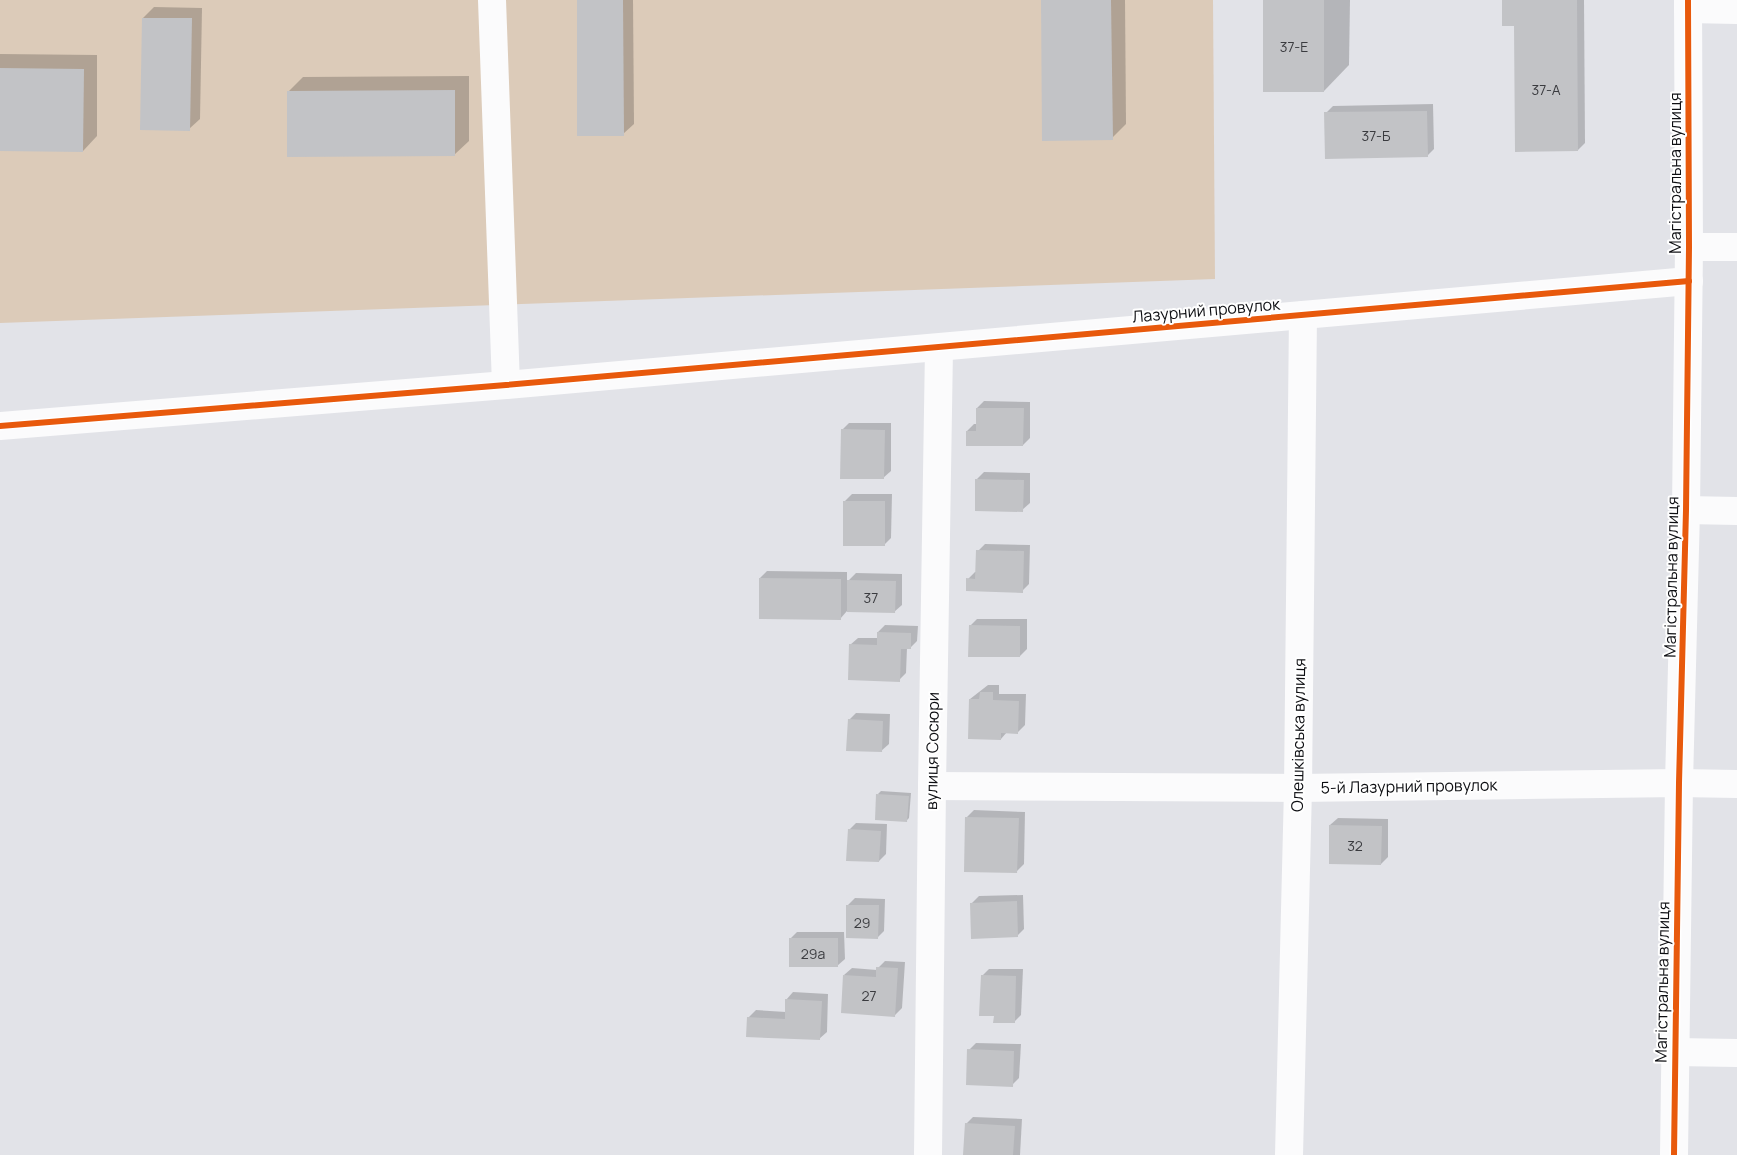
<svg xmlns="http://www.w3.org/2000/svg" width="1737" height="1155" viewBox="0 0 1737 1155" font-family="Manrope,sans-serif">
	<rect width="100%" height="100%" fill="#e2e3e8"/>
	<!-- green -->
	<polygon fill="#dccbb9" points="0,0 1213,0 1215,279 0,323"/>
	<!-- shadow -->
	<g fill="#0003">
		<polygon points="578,0 633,0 634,124 623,134"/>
		<polygon points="1042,0 1125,0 1126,124 1112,138"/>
		<polygon points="1265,0 1350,0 1349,65 1324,91"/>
		<polygon points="1503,0 1584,0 1585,143 1578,150"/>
		<polygon points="154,7 202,8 200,119 189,129 143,18"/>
		<polygon points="0,54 97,55 97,136 83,151 0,150"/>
		<polygon points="469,76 469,141 454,155 289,91 303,77"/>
		<polygon points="1433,104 1434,149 1427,156 1326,113 1333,106"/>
		<polygon points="984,401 1030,402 1030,438 1023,445 967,431 974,424 977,424 977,408"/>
		<polygon points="849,423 891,423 891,471 883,478 842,430"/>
		<polygon points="984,472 1030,473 1030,503 1022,510 977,479"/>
		<polygon points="852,494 892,494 891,538 884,545 845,501"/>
		<polygon points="985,544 1030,545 1029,584 1022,591 968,579 975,572 977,572 978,551"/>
		<polygon points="767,571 847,572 847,582 856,573 902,574 902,605 894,612 847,611 840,619 760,578"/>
		<polygon points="977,619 1027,619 1027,649 1020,656 970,626"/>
		<polygon points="885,625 918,626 917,641 910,648 907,648 906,673 899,680 850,645 858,638 878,638 878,632"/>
		<polygon points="988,685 999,685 999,694 1026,694 1025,725 1018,732 1007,732 1001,739 970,699"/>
		<polygon points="856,713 890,714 889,744 881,751 849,720"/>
		<polygon points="881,791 911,793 909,818 906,821 878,794"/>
		<polygon points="974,810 1025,812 1024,864 1017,871 967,817"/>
		<polygon points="1338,818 1388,819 1388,857 1381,864 1330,825"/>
		<polygon points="856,823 887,824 886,854 879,861 849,830"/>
		<polygon points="1023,895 1024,929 1017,936 972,903 979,896"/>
		<polygon points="855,898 885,899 884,931 877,938 848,905"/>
		<polygon points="797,932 844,932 845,959 837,966 790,939"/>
		<polygon points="885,961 905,962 902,1008 895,1015 844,975 852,968 877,970 878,968"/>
		<polygon points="989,969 1023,969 1021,1015 1014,1022 982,976"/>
		<polygon points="793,992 828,994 827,1032 819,1039 748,1018 756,1010 786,1012 786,1000"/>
		<polygon points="976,1043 1021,1044 1019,1078 1012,1085 969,1050"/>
		<polygon points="973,1117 1022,1119 1020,1155 964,1155 966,1124"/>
	</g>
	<!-- building -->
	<g fill="#c2c3c6">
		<polygon points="577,0 623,0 624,136 577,136"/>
		<polygon points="1041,0 1111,0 1113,140 1042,141"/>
		<rect x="1263" y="0" width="61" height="92"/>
		<polygon points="1502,0 1577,0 1578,151 1515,152 1514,26 1502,26"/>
		<polygon points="142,18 192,18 190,131 140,130"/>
		<polygon points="0,68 84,69 83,152 0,151"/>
		<polygon points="455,90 455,156 287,157 287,91"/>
		<polygon points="1427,111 1428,157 1325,159 1324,112"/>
		<polygon points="976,408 1024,408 1023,446 966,446 966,431 976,431"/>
		<polygon points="841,429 885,430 884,479 840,479"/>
		<polygon points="975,479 1024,480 1023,512 975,511"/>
		<rect x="843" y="501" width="42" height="45"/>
		<polygon points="976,550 1024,551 1023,593 966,591 966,578 975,579"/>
		<polygon points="759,578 841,579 841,620 759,619"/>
		<polygon points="847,580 896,581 895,613 847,612"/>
		<polygon points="969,625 1020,626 1020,657 968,657"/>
		<polygon points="877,632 911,633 911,649 901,649 900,682 848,680 849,644 877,645"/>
		<polygon points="980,692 993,692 993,700 1019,701 1018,734 1001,733 1001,740 968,739 969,699 979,699"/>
		<polygon points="848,719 883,721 882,752 846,751"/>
		<polygon points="876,794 909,796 907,822 875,820"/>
		<polygon points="965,817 1019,818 1017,873 964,872"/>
		<polygon points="1329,825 1382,826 1381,865 1329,864"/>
		<polygon points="848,829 881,831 879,862 846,861"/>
		<polygon points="1017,901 1018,937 971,939 970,903"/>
		<polygon points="846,905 879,905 878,939 846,938"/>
		<rect x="789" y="938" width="49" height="29"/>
		<polygon points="876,967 898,968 895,1017 841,1013 843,975 876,977"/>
		<polygon points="981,975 1016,976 1015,1023 993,1023 994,1016 979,1016"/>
		<polygon points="785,999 822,1001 820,1040 746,1037 747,1017 785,1019"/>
		<polygon points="967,1049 1014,1051 1013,1087 966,1085"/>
		<polygon points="965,1123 1015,1126 1013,1155 963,1155"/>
	</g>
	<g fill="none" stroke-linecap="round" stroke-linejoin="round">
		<!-- minor -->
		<g stroke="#fbfbfc" stroke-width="28">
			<polyline points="492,0 506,385"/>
			<polyline points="1688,9 1737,10"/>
			<polyline points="1689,247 1737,247"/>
			<polyline points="1686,510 1737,511"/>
			<polyline points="932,786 1298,788 1679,783 1737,784"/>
			<polyline points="1675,1052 1737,1053"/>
			<polyline points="928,1155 932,786 939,348"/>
			<polyline points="1289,1155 1298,788 1303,315"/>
		</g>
		<!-- tertiary -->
		<g stroke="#fbfbfc" stroke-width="28">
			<polyline points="0,426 506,385 1689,281"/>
			<polyline points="1674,1155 1679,783 1686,510 1689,247 1688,0"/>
		</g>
		<defs>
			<g id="cycleway">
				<polyline points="0,426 506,385 1689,281"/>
				<polyline points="1674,1155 1679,783 1686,510 1689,247 1688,0"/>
			</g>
		</defs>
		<!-- cycleway casing -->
		<use href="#cycleway" stroke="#fff" stroke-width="9"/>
		<!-- cycleway -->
		<use href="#cycleway" stroke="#e8590c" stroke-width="6"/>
	</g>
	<g text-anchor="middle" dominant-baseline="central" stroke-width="4" stroke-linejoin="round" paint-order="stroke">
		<!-- number labels -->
		<g font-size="14" fill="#3a3b3f">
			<text x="1294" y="46">37-Е</text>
			<text x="1546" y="89">37-А</text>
			<text x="1376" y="135">37-Б</text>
			<text x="871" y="597">37</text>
			<text x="1355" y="845">32</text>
			<text x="862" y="922">29</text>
			<text x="813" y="953">29а</text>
			<text x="869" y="995">27</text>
		</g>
		<!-- street labels -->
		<g font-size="16" fill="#0d0e12" stroke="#fff">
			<text transform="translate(1675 173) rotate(-90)">Магістральна вулиця</text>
			<text transform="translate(1206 310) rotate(-5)">Лазурний провулок</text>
			<text transform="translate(1671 577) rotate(-89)">Магістральна вулиця</text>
			<text transform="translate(1298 735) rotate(-89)">Олешківська вулиця</text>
			<text transform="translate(932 751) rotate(-89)">вулиця Сосюри</text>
			<text transform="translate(1409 786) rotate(-1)">5-й Лазурний провулок</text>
			<text transform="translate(1662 982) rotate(-89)">Магістральна вулиця</text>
		</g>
	</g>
</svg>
